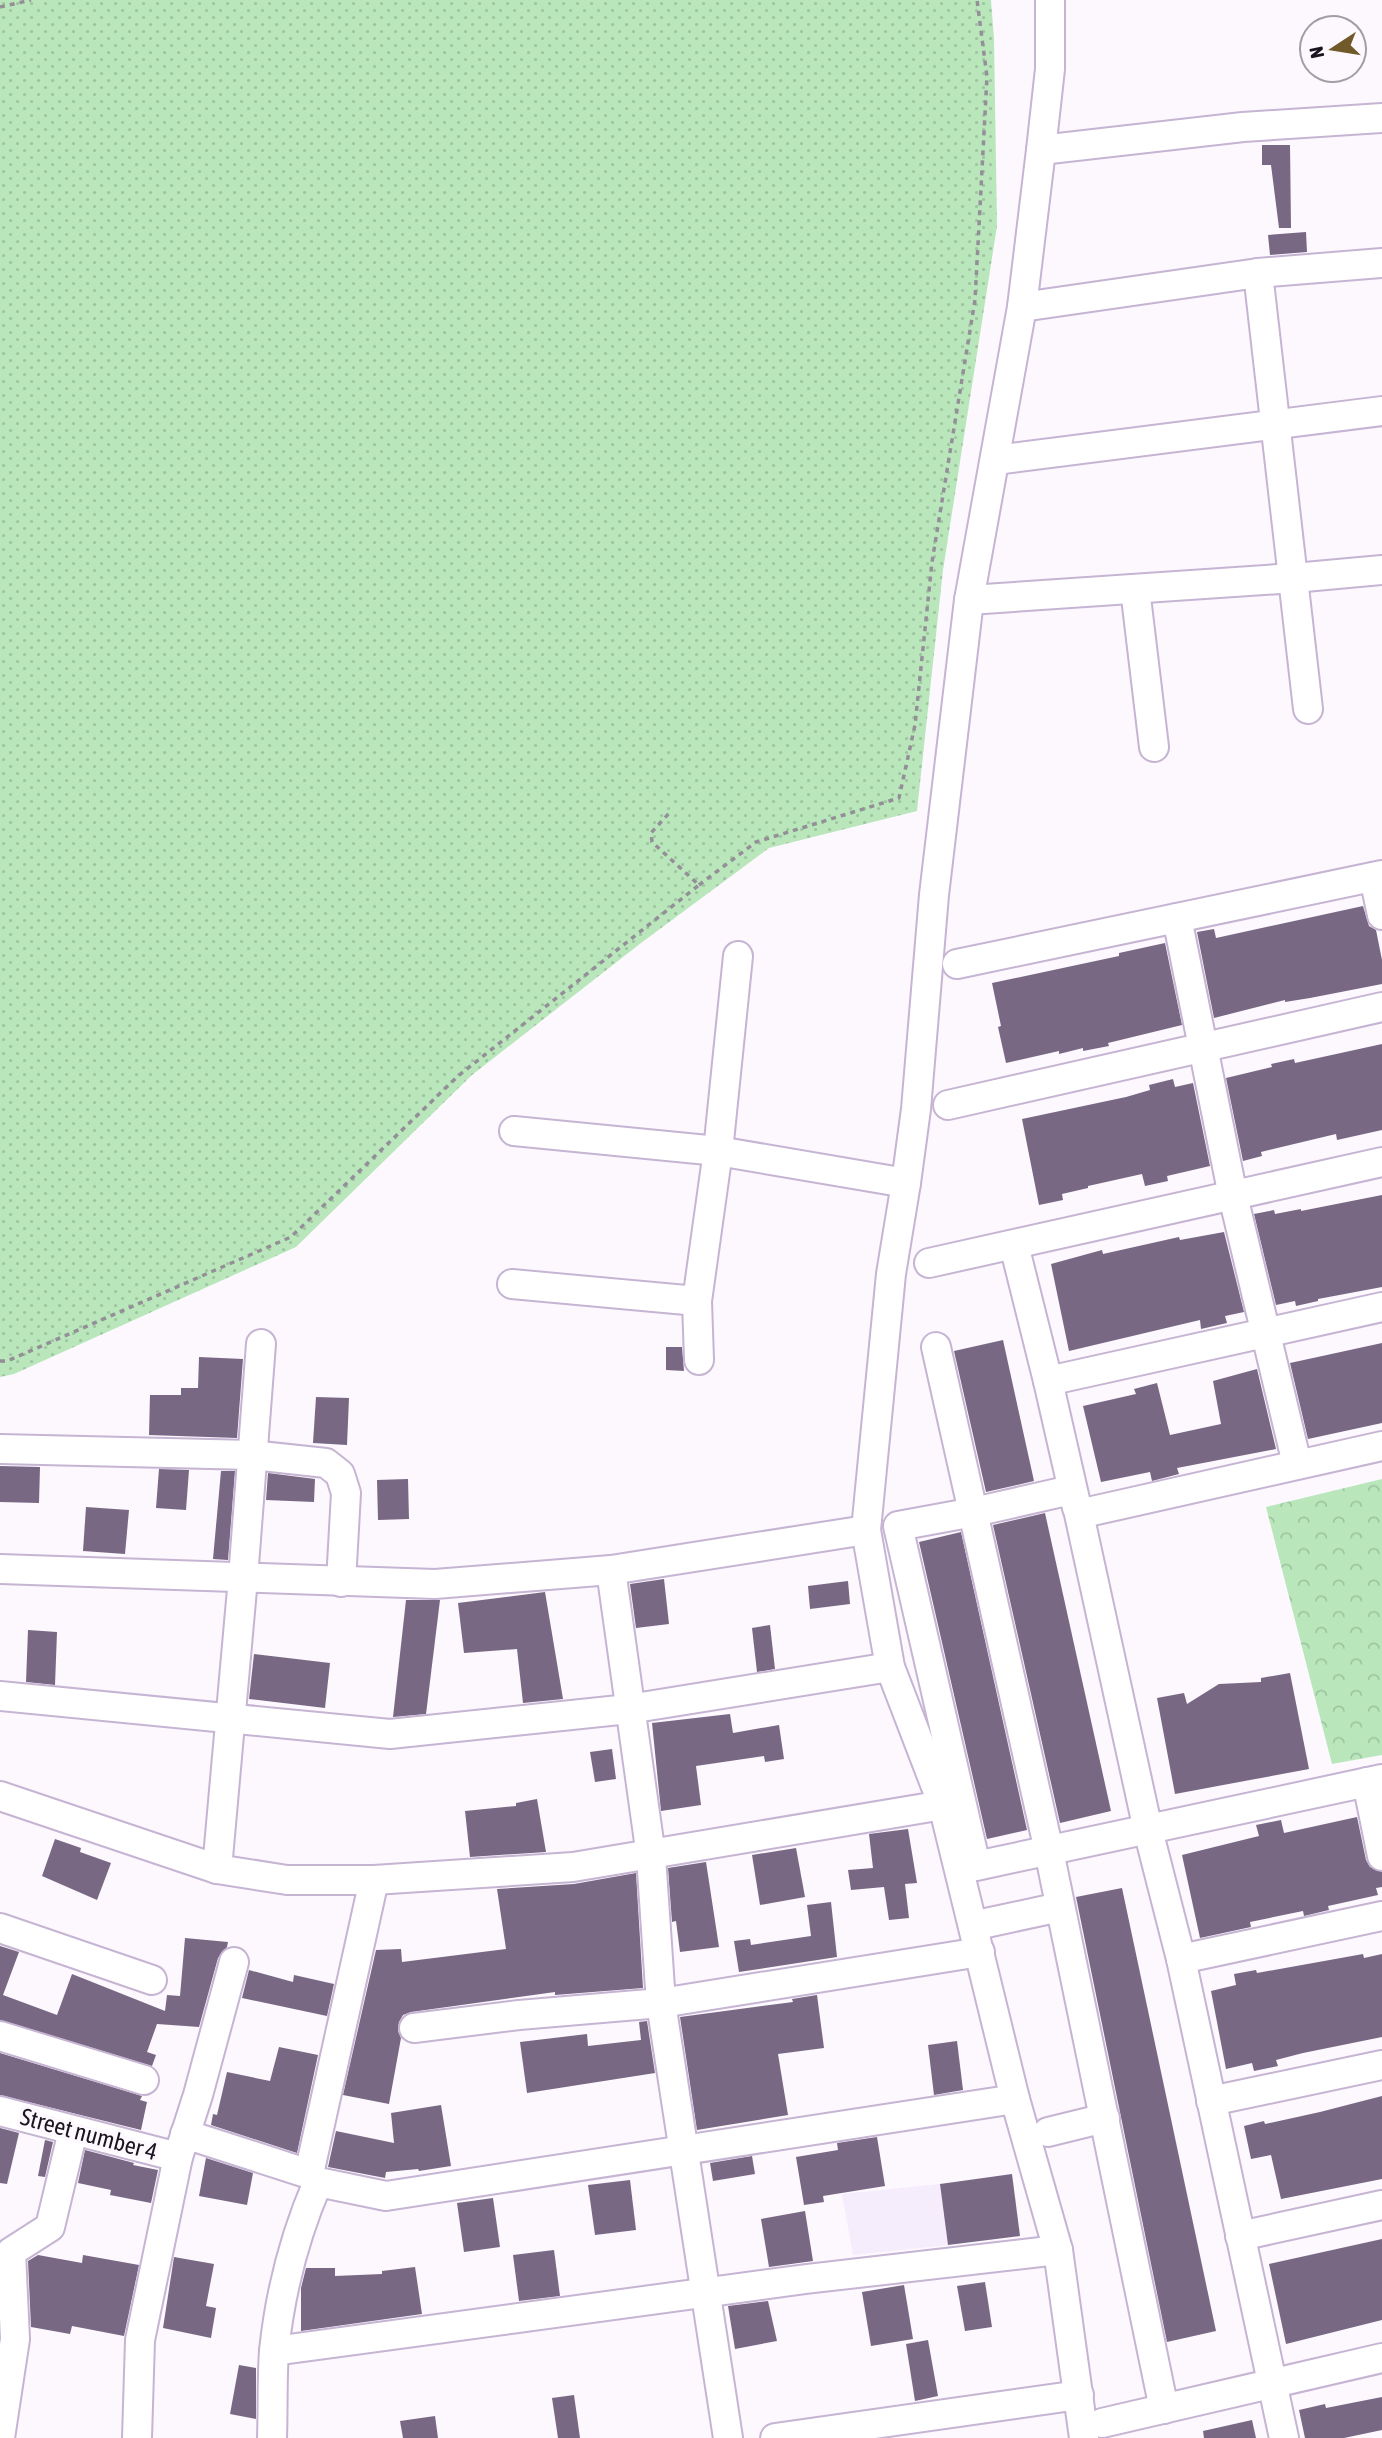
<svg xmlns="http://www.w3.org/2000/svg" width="1382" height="2438" viewBox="0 0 1382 2438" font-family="'Asap Condensed',sans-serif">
	<defs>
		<pattern id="grass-dots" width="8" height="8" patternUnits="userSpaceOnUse" patternTransform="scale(1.75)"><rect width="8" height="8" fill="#b9e7bb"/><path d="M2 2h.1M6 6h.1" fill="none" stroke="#9ec5a0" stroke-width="1.8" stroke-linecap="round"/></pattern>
		<pattern id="park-crowns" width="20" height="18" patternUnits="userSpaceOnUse" patternTransform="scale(1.75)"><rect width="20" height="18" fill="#b9e7bb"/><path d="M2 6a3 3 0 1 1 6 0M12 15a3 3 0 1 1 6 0" fill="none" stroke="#9ec5a0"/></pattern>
	</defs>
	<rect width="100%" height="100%" fill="#fcf8fe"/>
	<!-- built -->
	<polygon fill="#f5ecfc" points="940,2184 948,2245 853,2255 842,2194"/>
	<!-- grass -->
	<polygon fill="url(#grass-dots)" points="0,0 991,0 994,39 997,226 943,570 917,811 769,848 641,943 472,1075 296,1247 14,1374 0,1377"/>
	<!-- park -->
	<polygon fill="url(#park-crowns)" points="1382,1479 1382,1755 1332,1764 1266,1507"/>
	<!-- building -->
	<g fill="#786884">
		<polygon points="1262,145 1290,145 1291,228 1279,228 1271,165 1262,165"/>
		<polygon points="1306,232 1307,252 1270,255 1268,235"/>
		<polygon points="1363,906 1369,926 1376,930 1382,960 1382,984 1310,998 1285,1002 1285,1000 1214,1018 1197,932 1214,929 1216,938"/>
		<polygon points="1165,943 1182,1025 1108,1043 1109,1046 1083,1051 1083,1048 1059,1054 1059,1051 1006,1063 998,1027 1001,1026 992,983 1119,956 1119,953"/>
		<polygon points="1382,1044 1382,1130 1337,1140 1336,1134 1261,1152 1262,1156 1243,1161 1226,1078 1272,1067 1271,1064 1294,1059 1295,1063"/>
		<polygon points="1173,1079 1175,1087 1193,1083 1210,1166 1167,1176 1168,1181 1145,1186 1142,1174 1088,1186 1088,1188 1062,1194 1063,1200 1039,1205 1022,1119 1126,1097 1150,1090 1149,1085"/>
		<polygon points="1382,1195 1382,1287 1318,1299 1318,1301 1296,1306 1295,1301 1276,1305 1254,1214 1274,1210 1275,1214 1301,1209 1301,1211"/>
		<polygon points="1224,1232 1244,1312 1225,1316 1227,1323 1201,1329 1200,1320 1069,1351 1051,1264 1102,1250 1103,1254 1179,1237 1180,1240"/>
		<polygon points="1003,1340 1034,1481 986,1492 954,1351"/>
		<polygon points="1382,1343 1382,1423 1308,1439 1290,1363"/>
		<polygon points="666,1347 682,1347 684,1371 666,1370"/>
		<polygon points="199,1357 243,1359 237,1438 149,1435 150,1395 181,1395 181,1388 198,1388"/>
		<polygon points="1257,1369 1276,1449 1177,1468 1179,1474 1152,1481 1150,1472 1101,1482 1083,1406 1136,1394 1134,1389 1157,1383 1170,1435 1221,1424 1213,1381"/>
		<polygon points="316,1397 349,1398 347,1445 313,1443"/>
		<polygon points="0,1466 40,1467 39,1503 0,1502"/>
		<polygon points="159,1469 189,1470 186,1510 156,1508"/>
		<polygon points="221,1471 235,1471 228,1560 213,1559"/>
		<polygon points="268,1473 315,1479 314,1502 266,1500"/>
		<polygon points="408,1479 409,1519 378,1520 377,1480"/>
		<polygon points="86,1507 129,1510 125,1554 83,1551"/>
		<polygon points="1045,1513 1111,1811 1060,1823 993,1525"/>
		<polygon points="961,1532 1027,1830 987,1839 919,1542"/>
		<polygon points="664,1579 669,1624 636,1628 630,1584"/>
		<polygon points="848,1581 850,1604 810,1609 808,1586"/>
		<polygon points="545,1592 563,1699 523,1703 517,1649 464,1653 458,1603"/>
		<polygon points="406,1600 440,1600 426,1714 393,1717"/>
		<polygon points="770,1625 775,1669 757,1672 752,1628"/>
		<polygon points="28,1630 57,1632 55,1685 26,1682"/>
		<polygon points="254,1654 330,1663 325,1708 249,1699"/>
		<polygon points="1290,1673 1309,1769 1175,1794 1157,1698 1184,1693 1187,1704 1219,1684 1261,1682 1261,1678"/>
		<polygon points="730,1714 733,1733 779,1725 784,1759 765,1762 764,1756 696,1766 701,1805 661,1811 652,1723"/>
		<polygon points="612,1749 616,1779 595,1782 590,1752"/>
		<polygon points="537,1799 546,1852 470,1857 465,1811 516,1806 516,1803"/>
		<polygon points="1357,1817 1366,1860 1370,1867 1382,1872 1382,1887 1376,1888 1378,1895 1328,1906 1329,1910 1304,1916 1303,1911 1250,1922 1251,1927 1200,1938 1182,1855 1259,1836 1256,1825 1281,1820 1284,1833"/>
		<polygon points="908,1829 917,1883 905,1884 909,1918 889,1920 884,1887 851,1890 848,1870 873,1868 869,1834"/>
		<polygon points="55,1839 81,1848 80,1852 111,1863 97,1900 42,1876"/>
		<polygon points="796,1848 805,1897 760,1905 752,1855"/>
		<polygon points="706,1862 719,1947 680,1952 676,1921 672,1922 668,1868"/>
		<polygon points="636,1873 643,1988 555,1995 555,1992 411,2012 403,2015 399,2022 398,2031 401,2038 389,2104 343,2095 376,1950 401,1949 402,1962 506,1949 497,1889 574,1884"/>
		<polygon points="1122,1888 1216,2331 1167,2342 1076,1897"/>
		<polygon points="831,1902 837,1957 739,1972 734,1941 750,1939 751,1945 811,1936 807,1905"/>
		<polygon points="185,1938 228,1942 227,1947 218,1958 199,2027 157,2024 147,2052 156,2055 152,2066 0,2020 0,1946 19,1952 3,1995 57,2015 72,1974 165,2011 167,1995 180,1996"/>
		<polygon points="1363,1954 1364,1958 1382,1954 1382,2037 1303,2053 1276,2060 1278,2066 1254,2071 1252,2063 1226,2069 1211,1991 1236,1985 1234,1974 1256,1970 1257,1973"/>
		<polygon points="249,1970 293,1982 294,1975 334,1984 327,2016 242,1998"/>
		<polygon points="817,1995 824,2048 778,2054 788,2115 697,2130 680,2017 793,2002 792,1999"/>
		<polygon points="647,2021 655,2073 527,2093 520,2042 587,2034 588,2046 641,2040 639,2022"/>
		<polygon points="957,2041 963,2090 934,2095 928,2045"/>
		<polygon points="279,2047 318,2055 297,2153 211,2125 213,2114 217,2115 227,2072 270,2081"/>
		<polygon points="0,2053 142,2096 140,2100 147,2102 141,2130 0,2095"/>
		<polygon points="1382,2096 1382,2179 1281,2199 1271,2155 1251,2159 1244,2126 1264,2121 1265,2124 1320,2112"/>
		<polygon points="441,2105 451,2166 419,2171 418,2169 386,2172 385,2178 328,2167 336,2131 394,2143 391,2113"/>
		<polygon points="0,2128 19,2133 7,2184 0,2183"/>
		<polygon points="877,2137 885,2186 823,2196 824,2202 804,2205 796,2157 838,2150 837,2143"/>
		<polygon points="45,2140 53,2142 45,2177 38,2176"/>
		<polygon points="85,2150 134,2163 133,2165 158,2170 151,2203 110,2195 111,2190 78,2183"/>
		<polygon points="752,2156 755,2174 713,2181 710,2163"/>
		<polygon points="206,2158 253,2173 247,2205 199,2196"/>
		<polygon points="1012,2174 1020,2236 948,2245 940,2184"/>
		<polygon points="630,2180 636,2230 595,2235 588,2185"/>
		<polygon points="493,2198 500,2247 464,2252 457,2203"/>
		<polygon points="805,2211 813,2261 769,2267 761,2219"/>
		<polygon points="1382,2239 1382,2320 1286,2344 1269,2264"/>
		<polygon points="554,2250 560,2296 519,2301 513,2255"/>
		<polygon points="38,2255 82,2263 83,2255 139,2265 124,2336 72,2326 70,2334 31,2327 28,2261"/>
		<polygon points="174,2257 214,2264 206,2306 216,2308 211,2338 163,2328"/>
		<polygon points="415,2267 422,2314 301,2331 301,2288 306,2268 335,2268 335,2276 382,2274 382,2271"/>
		<polygon points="985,2282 992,2327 965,2331 957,2286"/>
		<polygon points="904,2285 913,2339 871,2346 862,2292"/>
		<polygon points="768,2301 777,2341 735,2349 728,2306"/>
		<polygon points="928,2340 938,2396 915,2401 906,2344"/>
		<polygon points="239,2365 256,2368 256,2419 230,2414"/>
		<polygon points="574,2395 580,2438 558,2438 552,2398"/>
		<polygon points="1382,2397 1382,2430 1344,2438 1305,2438 1299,2410 1325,2404 1326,2408"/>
		<polygon points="435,2416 438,2438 403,2438 400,2421"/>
		<polygon points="1252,2420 1256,2438 1204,2438 1203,2431"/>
	</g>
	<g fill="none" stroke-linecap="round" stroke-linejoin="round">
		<defs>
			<g id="minor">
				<polyline points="1050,0 1050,69 1041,150 1022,307 969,600 934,895 916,1109 906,1183 891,1274 866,1530 890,1667 943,1805 1015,2099 1058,2250 1084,2438"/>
				<polyline points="1041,150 1243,127 1382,118"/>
				<polyline points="1258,273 1308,709"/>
				<polyline points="1022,307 1258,273 1382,263"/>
				<polyline points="996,460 1382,411"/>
				<polyline points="1135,589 1154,747"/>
				<polyline points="969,600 1294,578 1382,570"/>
				<polyline points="1374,877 1382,915"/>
				<polyline points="1177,918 1233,1196 1297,1464"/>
				<polyline points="957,964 1382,875"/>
				<polyline points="948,1105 1382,1007"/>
				<polyline points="514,1131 718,1151 906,1183"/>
				<polyline points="1014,1245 1048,1381"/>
				<polyline points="929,1263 1382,1162"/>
				<polyline points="512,1284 697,1301"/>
				<polyline points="936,1347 1049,1851 1164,2409"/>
				<polyline points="699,1360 697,1301 718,1151 738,956"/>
				<polyline points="0,1449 252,1455 326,1463 340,1474 346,1493 341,1582"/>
				<polyline points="1071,1490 974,1512 898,1526 976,1866 1382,1779"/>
				<polyline points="1077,1508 1048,1381 1382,1307"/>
				<polyline points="0,1569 435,1584 611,1570 866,1530"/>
				<polyline points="611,1570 651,1856 661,2003 728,2438"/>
				<polyline points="0,1696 390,1734 629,1709 890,1667"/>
				<polyline points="1367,1782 1382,1856"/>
				<polyline points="0,1796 217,1869 287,1880 374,1880 573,1867 943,1805"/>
				<polyline points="217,1869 243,1578 261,1344"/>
				<polyline points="986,1923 1060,1907"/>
				<polyline points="0,1928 152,1980"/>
				<polyline points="1181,1959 1382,1916"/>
				<polyline points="414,2028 519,2015 661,2003 980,1952"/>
				<polyline points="0,2036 144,2080"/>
				<polyline points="1211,2101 1382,2065"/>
				<polyline points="0,2111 178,2157"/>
				<polyline points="1048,2132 1105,2118"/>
				<polyline points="185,2134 309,2174 318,2182 386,2196 1015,2099"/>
				<polyline points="309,2174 374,1880"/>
				<polyline points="1240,2236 1382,2205"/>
				<polyline points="274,2351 806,2279 1058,2250"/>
				<polyline points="1102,2423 1382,2358"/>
				<polyline points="0,2438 15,2339 11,2252 50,2227 73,2131"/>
				<polyline points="137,2438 140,2340 178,2157 198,2095 234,1962"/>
				<path d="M272 2438C273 2409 272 2379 274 2351 280 2293 295 2235 318 2182"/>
				<polyline points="775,2438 1079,2395"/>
				<polyline points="1284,2438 1181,1959 1148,1830 1079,1514 1382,1446"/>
			</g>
		</defs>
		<!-- minor casing -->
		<use href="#minor" stroke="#c6b4d3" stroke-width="32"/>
		<!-- path -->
		<g stroke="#938e97" stroke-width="3.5" stroke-dasharray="5 5" stroke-linecap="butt">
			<polyline points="0,7 31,0"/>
			<polyline points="699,885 756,842 899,798 915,725 932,562 975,300 987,77 977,0"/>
			<polyline points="0,1361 7,1361 291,1237 458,1076 699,885 652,842 651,833 671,811"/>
		</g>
		<!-- minor -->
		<use href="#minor" stroke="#fff" stroke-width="28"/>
	</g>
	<g text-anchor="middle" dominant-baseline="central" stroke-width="7" stroke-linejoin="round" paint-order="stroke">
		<!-- street labels -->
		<g font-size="24" fill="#1a141f" stroke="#fcf8fe">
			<text transform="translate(89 2134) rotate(15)">Street number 4</text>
		</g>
	</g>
	<!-- north arrow -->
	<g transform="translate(1333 49) rotate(258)"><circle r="33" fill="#fcf8fe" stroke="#a29da5" stroke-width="2"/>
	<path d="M0-5L12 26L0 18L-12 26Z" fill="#72592a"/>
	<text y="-10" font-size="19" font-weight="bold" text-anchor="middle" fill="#1a141f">N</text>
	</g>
</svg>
